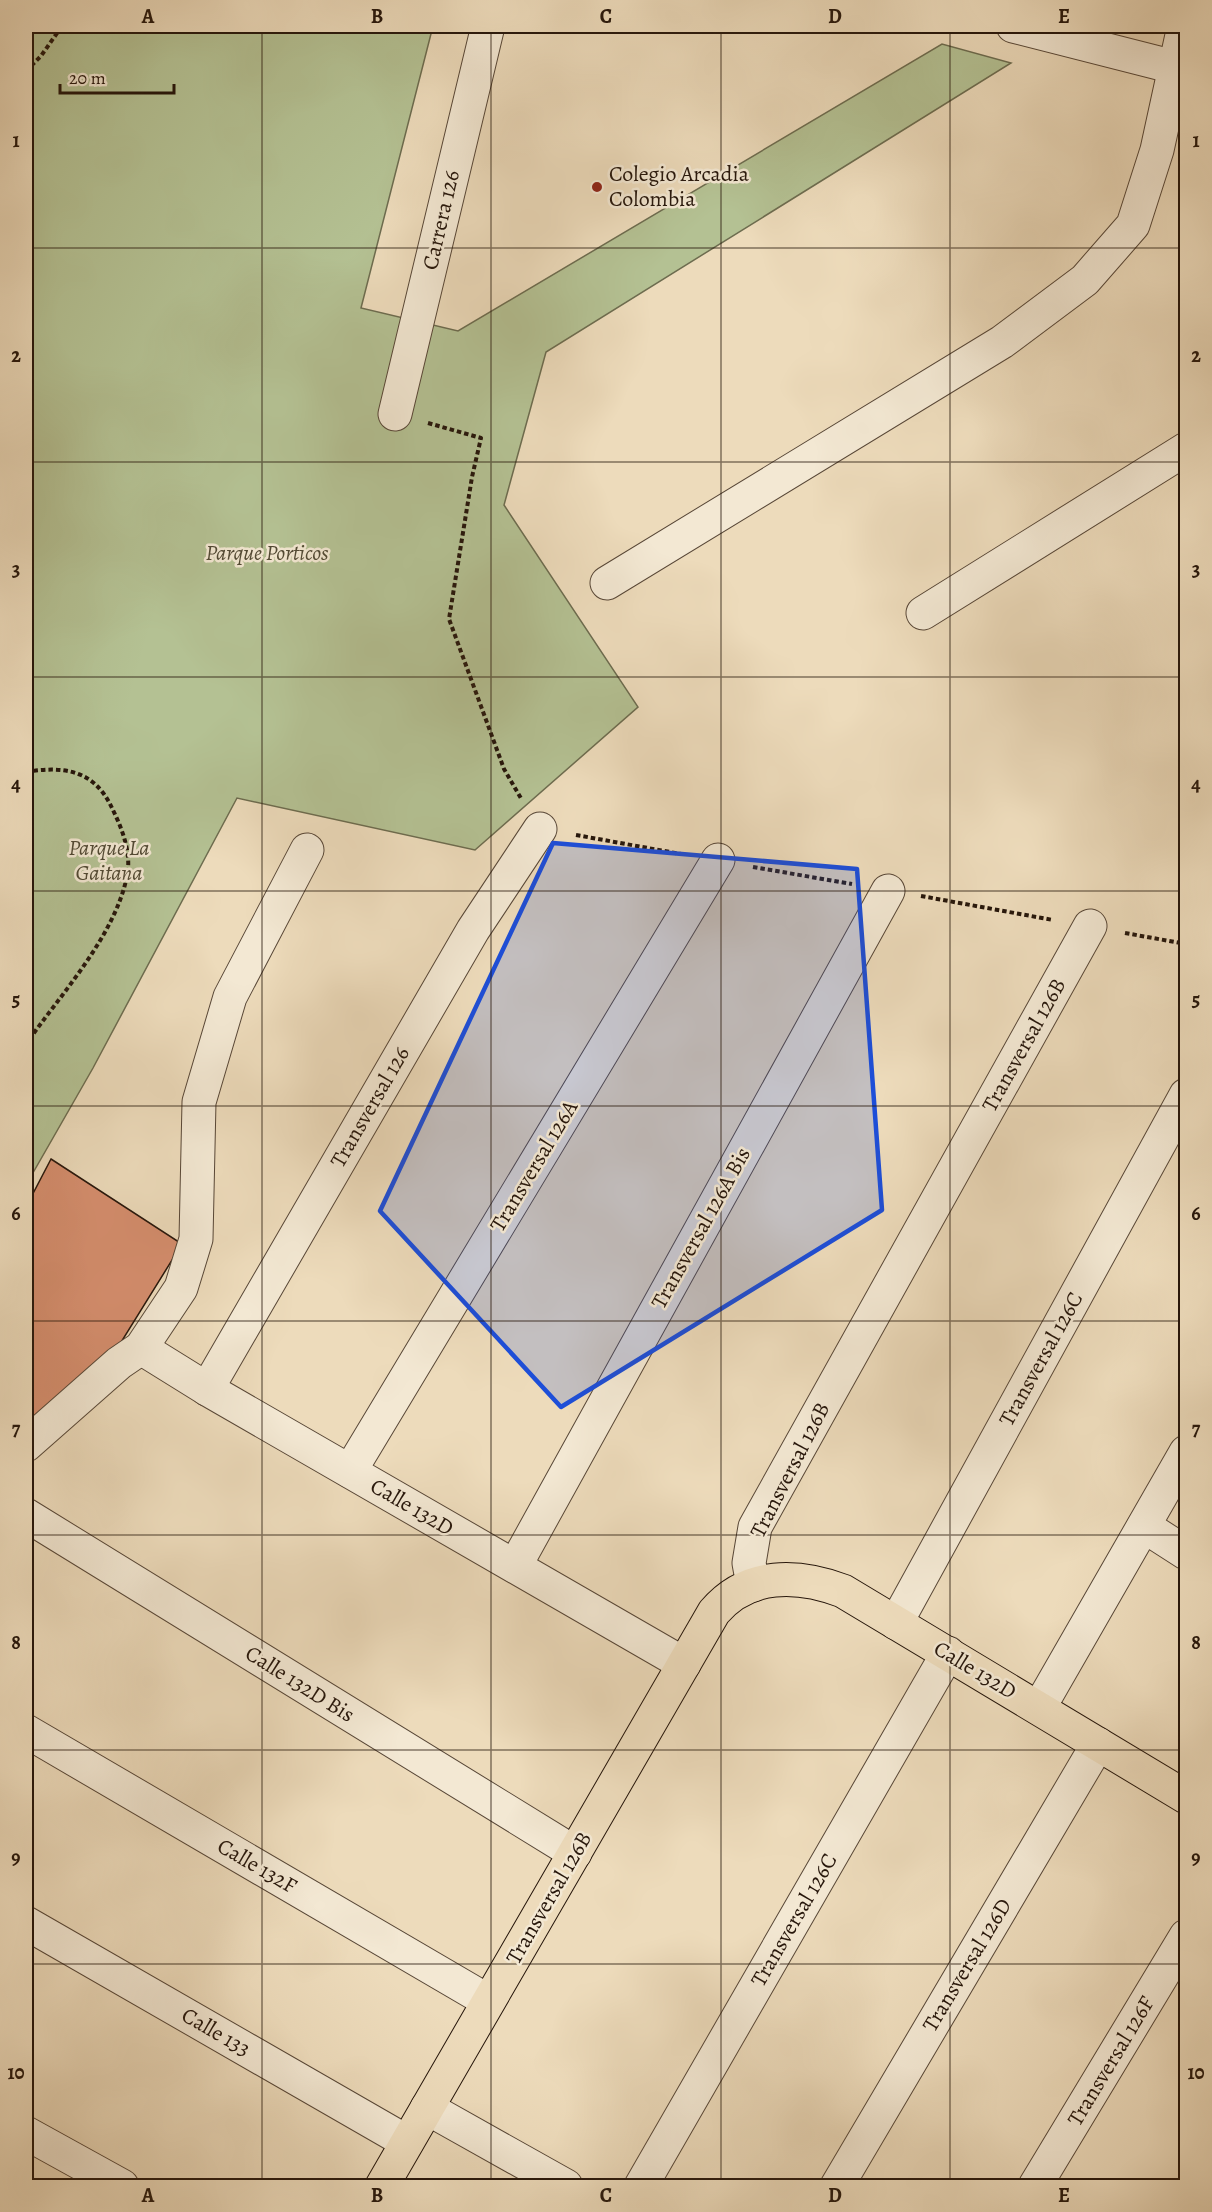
<svg xmlns="http://www.w3.org/2000/svg" width="1212" height="2212" viewBox="0 0 1212 2212" font-family="Alegreya,serif">
	<rect width="100%" height="100%" fill="#eddbbb"/>
	<filter id="stains"><feTurbulence type="fractalNoise" baseFrequency=".00333" numOctaves="4"/><feColorMatrix values="0 0 0 0 .2 0 0 0 0 .09 0 0 0 0 .02 0 0 0 .5 -.17"/></filter>
	<radialGradient id="worn" r=".72"><stop offset=".6" stop-color="#630" stop-opacity="0"/><stop offset="1" stop-color="#630" stop-opacity=".3"/></radialGradient>
	<!-- green -->
	<polygon fill="#b4c193" stroke="#6d6c4f" stroke-width="1.5" points="26,26 433,26 361,308 458,331 942,44 1011,63 546,352 504,505 638,707 475,850 237,798 93,1068 26,1185"/>
	<!-- building -->
	<polygon fill="#d68e6e" stroke="#26160b" stroke-width="1.5" points="51,1159 182,1244 97,1381 26,1425 26,1207"/>
	<g fill="none" stroke-linecap="round" stroke-linejoin="round">
		<defs>
			<g id="minor">
				<polyline points="1013,26 1186,70"/>
				<polyline points="395,414 488,26"/>
				<polyline points="607,583 1002,342 1085,280 1133,225 1157,150 1184,26"/>
				<polyline points="923,613 1186,449"/>
				<polyline points="141,1348 207,1389 684,1664"/>
				<polyline points="207,1389 473,930 540,829"/>
				<polyline points="26,1445 119,1363 141,1348 181,1288 196,1239 199,1102 230,997 307,850"/>
				<polyline points="350,1471 718,860"/>
				<polyline points="26,1515 575,1853"/>
				<polyline points="1144,1526 1186,1553"/>
				<polyline points="515,1566 888,891"/>
				<polyline points="753,1585 749,1563 755,1527 1090,926"/>
				<polyline points="896,1623 1186,1095"/>
				<polyline points="1039,1708 1186,1452"/>
				<polyline points="26,1731 488,2001"/>
				<polyline points="26,1923 407,2142"/>
				<polyline points="427,2108 566,2186"/>
				<polyline points="26,2133 122,2186"/>
				<polyline points="641,2186 948,1653"/>
				<polyline points="837,2186 1098,1744"/>
				<polyline points="1035,2186 1186,1936"/>
			</g>
			<path id="major" d="M382 2186 714 1612C748 1572 798 1574 843 1591L1186 1797"/>
		</defs>
		<!-- minor casing -->
		<use href="#minor" stroke="#584737" stroke-width="35"/>
		<!-- major casing -->
		<use href="#major" stroke="#26160b" stroke-width="35"/>
		<!-- path -->
		<g stroke="#26160b" stroke-width="4" stroke-dasharray="4.5 3" stroke-linecap="butt">
			<polyline points="26,71 41,56 62,26"/>
			<polyline points="428,423 481,438 472,477 449,619 504,769 522,800"/>
			<path d="M26 772C62 766 93 769 111 806 121 826 132 852 127 876 115 936 61 994 26 1044"/>
			<polyline points="576,835 681,854"/>
			<polyline points="753,867 852,884"/>
			<polyline points="921,896 1053,920"/>
			<polyline points="1125,933 1186,944"/>
		</g>
		<!-- minor -->
		<use href="#minor" stroke="#f3e8d3" stroke-width="33"/>
		<!-- major -->
		<use href="#major" stroke="#eddbbb" stroke-width="33"/>
	</g>
	<!-- marked area -->
	<path fill="#1d4ed8" fill-opacity="0.2" stroke="#1d4ed8" stroke-width="4.5" stroke-linejoin="round" d="M553 843 857 869 882 1210 561 1407 380 1211Z"/>
	<!-- grid -->
	<path fill="none" stroke="#26160b" stroke-width="1.5" stroke-opacity="0.55" d="M262 26V2186M491 26V2186M721 26V2186M950 26V2186M26 248H1186M26 462H1186M26 677H1186M26 891H1186M26 1106H1186M26 1321H1186M26 1535H1186M26 1750H1186M26 1964H1186"/>
	<!-- markers -->
	<circle fill="#8f2418" stroke="#f3e8d3" stroke-width="2" cx="597" cy="187" r="6"/>
	<g text-anchor="middle" dominant-baseline="central" stroke-width="5" stroke-linejoin="round" paint-order="stroke">
		<!-- poi labels -->
		<g font-size="22" fill="#26160b" stroke="#f3e8d3" text-anchor="start">
			<text x="609" y="174">Colegio Arcadia<tspan x="609" dy="25">Colombia</tspan></text>
		</g>
		<!-- street labels -->
		<g font-size="22" fill="#26160b" stroke="#f3e8d3">
			<text transform="translate(441 220) rotate(-77)">Carrera 126</text>
			<text transform="translate(1024 1045) rotate(-61)">Transversal 126B</text>
			<text transform="translate(370 1107) rotate(-60)">Transversal 126</text>
			<text transform="translate(534 1166) rotate(-59)">Transversal 126A</text>
			<text transform="translate(701 1228) rotate(-61)">Transversal 126A Bis</text>
			<text transform="translate(1041 1359) rotate(-61)">Transversal 126C</text>
			<text transform="translate(790 1470) rotate(-63)">Transversal 126B</text>
			<text transform="translate(412 1507) rotate(30)">Calle 132D</text>
			<text transform="translate(975 1670) rotate(31)">Calle 132D</text>
			<text transform="translate(300 1684) rotate(32)">Calle 132D Bis</text>
			<text transform="translate(257 1866) rotate(30)">Calle 132F</text>
			<text transform="translate(549 1898) rotate(-60)">Transversal 126B</text>
			<text transform="translate(794 1920) rotate(-60)">Transversal 126C</text>
			<text transform="translate(967 1965) rotate(-59)">Transversal 126D</text>
			<text transform="translate(216 2032) rotate(30)">Calle 133</text>
			<text transform="translate(1111 2061) rotate(-59)">Transversal 126F</text>
		</g>
		<!-- park labels -->
		<g font-size="22" font-style="italic" fill="#514934" stroke="#f3e8d3">
			<text x="267" y="553">Parque Porticos</text>
			<text x="109" y="848">Parque La<tspan x="109" dy="25">Gaitana</tspan></text>
		</g>
	</g>
	<!-- margin -->
	<rect width="1212" height="2212" fill="none" stroke="#eddbbb" stroke-width="66"/>
	<!-- scale -->
	<path d="M60 84v9h114v-9" fill="none" stroke="#26160b" stroke-width="3"/>
	<text x="69" y="84" font-size="18" fill="#26160b" stroke="#f3e8d3" stroke-width="4.5" paint-order="stroke">20 m</text>
	<rect x="33" y="33" width="1146" height="2146" fill="none" stroke="#26160b" stroke-width="2"/>
	<g font-size="20" text-anchor="middle" font-weight="bold" fill="#26160b">
		<text x="148" y="23">A</text>
		<text x="377" y="23">B</text>
		<text x="606" y="23">C</text>
		<text x="835" y="23">D</text>
		<text x="1064" y="23">E</text>
		<text x="16" y="147">1</text>
		<text x="1196" y="147">1</text>
		<text x="16" y="362">2</text>
		<text x="1196" y="362">2</text>
		<text x="16" y="576">3</text>
		<text x="1196" y="576">3</text>
		<text x="16" y="791">4</text>
		<text x="1196" y="791">4</text>
		<text x="16" y="1006">5</text>
		<text x="1196" y="1006">5</text>
		<text x="16" y="1220">6</text>
		<text x="1196" y="1220">6</text>
		<text x="16" y="1435">7</text>
		<text x="1196" y="1435">7</text>
		<text x="16" y="1649">8</text>
		<text x="1196" y="1649">8</text>
		<text x="16" y="1864">9</text>
		<text x="1196" y="1864">9</text>
		<text x="16" y="2079">10</text>
		<text x="1196" y="2079">10</text>
		<text x="148" y="2202">A</text>
		<text x="377" y="2202">B</text>
		<text x="606" y="2202">C</text>
		<text x="835" y="2202">D</text>
		<text x="1064" y="2202">E</text>
	</g>
	<rect width="100%" height="100%" filter="url(#stains)"/>
	<rect width="100%" height="100%" fill="url(#worn)"/>
</svg>
